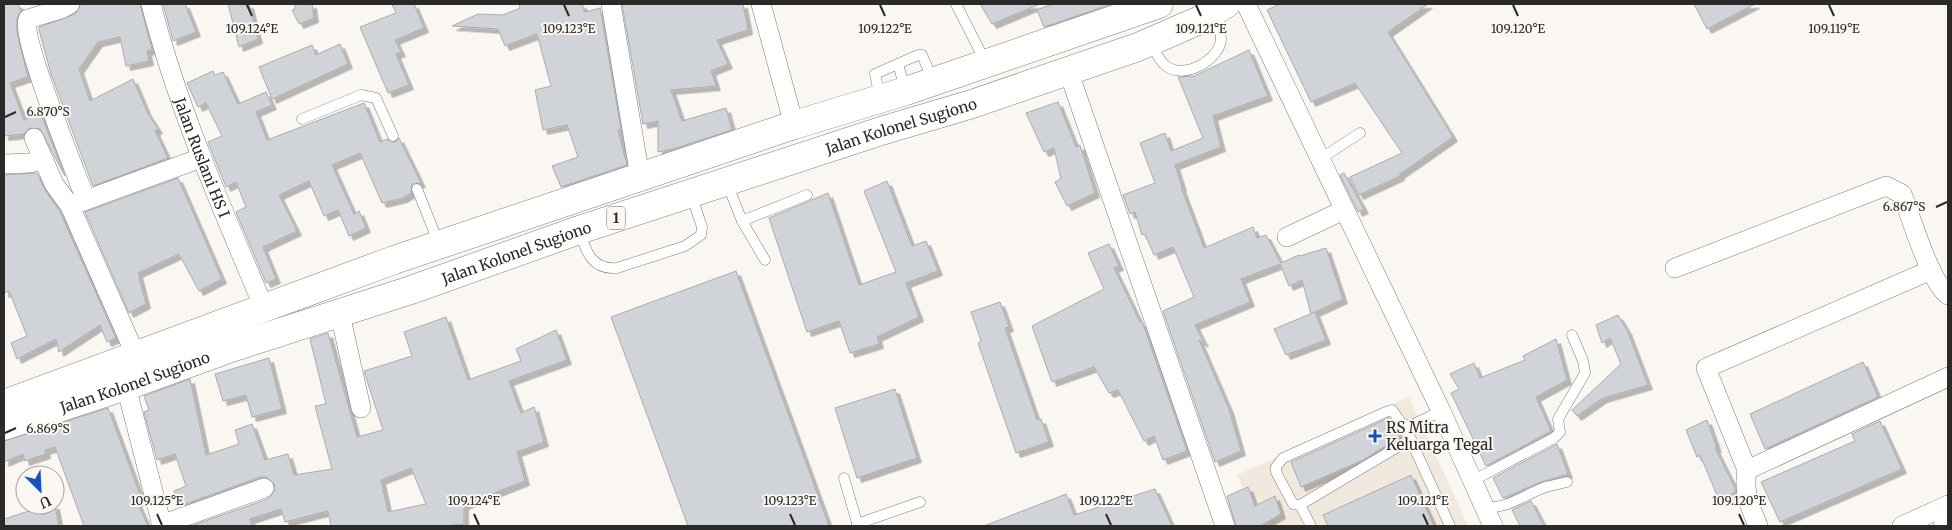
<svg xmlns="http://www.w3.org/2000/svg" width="1952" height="530" viewBox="0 0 1952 530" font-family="Merriweather,serif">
	<defs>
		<filter id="shadow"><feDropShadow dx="4.5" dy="4.5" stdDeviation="0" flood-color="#0004"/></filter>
	</defs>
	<rect width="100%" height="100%" fill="#faf6f1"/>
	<!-- built -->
	<polygon fill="#f1e9dd" points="1409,397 1468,526 1261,526 1237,475"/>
	<!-- building -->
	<g fill="#d0d3d8" stroke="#a9acb1" fill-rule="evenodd" filter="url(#shadow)">
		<polygon points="4,4 18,4 21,11 17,18 17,33 28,77 10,83 24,120 40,112 65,176 40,129 30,128 24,134 4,136"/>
		<polygon points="81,4 140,4 152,49 147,51 149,61 126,66 120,37 98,42 79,69 90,101 133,79 147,112 158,129 155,131 168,158 93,186 51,74 39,30 39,27 75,14"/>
		<polygon points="163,4 185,4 196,32 173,41"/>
		<polygon points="228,4 249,4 258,39 239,47"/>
		<polygon points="295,4 312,4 314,18 299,24 292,10 295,9"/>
		<polygon points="392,4 414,4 424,28 395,40 401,52 396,54 409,85 388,93 360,27 396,13"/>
		<polygon points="519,4 582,4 585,12 600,8 621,129 618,130 627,165 561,187 552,166 578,157 567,125 543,130 535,90 551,86 537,34 505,46 498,29 452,26 478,14 503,15 520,8"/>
		<polygon points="622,4 743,4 748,30 717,40 728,64 711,71 716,86 671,90 682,121 726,108 732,130 673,149 658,152 658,121 643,124"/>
		<polygon points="980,4 1040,4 992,24"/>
		<polygon points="1052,4 1112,4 1044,27 1037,10"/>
		<polygon points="1280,4 1428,4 1388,32 1453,137 1400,174 1400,176 1359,195 1350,177 1402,153 1355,83 1311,102 1267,10"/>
		<polygon points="1694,4 1755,4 1707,29"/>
		<polygon points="340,44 348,64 272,99 259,67 312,45 316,55"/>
		<polygon points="1249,50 1268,96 1213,116 1221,147 1175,165 1182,187 1181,187 1204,248 1253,227 1257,238 1266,235 1281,263 1299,255 1300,256 1326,248 1343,299 1311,314 1302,280 1289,286 1280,264 1241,279 1250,302 1195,325 1204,343 1199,340 1229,409 1241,451 1215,462 1163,311 1194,297 1173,247 1154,255 1145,234 1142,235 1135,212 1130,214 1123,195 1155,183 1140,143 1165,133 1171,151 1203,138 1178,77 1194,76"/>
		<polygon points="213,71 215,75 223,72 238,104 266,92 272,105 256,112 267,140 364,103 380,142 387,139 395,142 399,138 421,183 412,184 411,193 403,198 382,203 360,153 332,165 354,214 359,211 366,228 349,236 338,210 324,216 309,181 279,195 297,231 263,247 276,279 266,283 236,212 246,207 236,182 226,187 208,142 222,136 206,103 198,107 187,83"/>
		<polygon points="1058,102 1076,147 1080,145 1095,193 1067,206 1055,182 1061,179 1054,148 1044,152 1026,113"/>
		<polygon points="37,173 45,190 60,212 116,338 107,342 100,325 59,352 56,339 17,359 11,343 27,336 9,291 4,293 4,175"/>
		<polygon points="1344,173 1364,209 1358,212 1340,175"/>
		<polygon points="178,178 222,279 199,291 179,254 138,273 146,304 129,313 85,212"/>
		<polygon points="887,181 912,246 926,241 938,271 906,283 919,317 877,337 879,344 850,353 839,321 807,332 769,218 828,193 859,285 896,272 864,191"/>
		<polygon points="1109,244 1119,266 1114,268 1140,322 1142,321 1187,451 1163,460 1154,436 1144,441 1118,390 1109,393 1094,367 1052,382 1032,326 1104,289 1088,253"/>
		<polygon points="736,271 829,526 688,526 611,317"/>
		<polygon points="1000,302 1009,327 1005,328 1037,420 1041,419 1049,442 1016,453 978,343 981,341 971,312"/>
		<polygon points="1315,312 1326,340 1286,355 1274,329"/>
		<polygon points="1618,315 1627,330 1648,385 1603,398 1577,416 1572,410 1621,364 1610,338 1602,343 1596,325"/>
		<path d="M446 317 468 380 521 361 516 349 556 330 567 360 509 381 521 413 534 407 544 442 517 452 525 481 464 505V524L441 526H331L328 511 285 522 281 509 250 519 252 526H191L268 499 275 490 274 484 266 477H260L180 506 174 491 186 486 175 454 157 460 144 412 149 410 144 396 190 379 206 455 239 444 235 430 252 424 265 460 288 454 294 475 332 469 315 406 326 404 310 339 328 333 357 437 383 430 364 371 412 356 404 332ZM411 468 426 504 388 512 381 480Z"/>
		<polygon points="1556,339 1567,380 1536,397 1551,431 1486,466 1451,393 1459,389 1450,374 1474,363 1480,378 1525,360 1523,356"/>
		<polygon points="269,358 282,409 252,417 246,395 223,401 215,374"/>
		<polygon points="1863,362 1878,397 1765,449 1750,414"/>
		<polygon points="895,389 917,458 857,478 835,408"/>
		<polygon points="108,408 142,500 137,502 148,526 84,526 55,447 45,450 46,454 25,461 23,454 4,462 4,441"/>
		<polygon points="1389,418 1400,437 1363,460 1301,487 1291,462"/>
		<polygon points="1707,420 1717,448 1715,448 1735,488 1735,492 1719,500 1700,455 1697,457 1686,430"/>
		<polygon points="1880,421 1902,469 1780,522 1761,482 1855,441 1852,434"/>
		<polygon points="1557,444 1568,474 1541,482 1503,498 1493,478"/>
		<polygon points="1411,475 1434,526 1328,526 1323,515"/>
		<polygon points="1248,487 1255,506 1275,496 1281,514 1260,526 1236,526 1227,496"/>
		<polygon points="1155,489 1172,526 984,526 1066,494 1074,515"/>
		<polygon points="1531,501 1544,526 1520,526 1512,510"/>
		<polygon points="34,505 55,505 59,526 4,526 4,519 35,509"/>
	</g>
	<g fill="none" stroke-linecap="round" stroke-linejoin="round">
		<defs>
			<g id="service">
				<polyline points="956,4 986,63"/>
				<path d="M1151 44C1155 51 1160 62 1166 66 1184 80 1220 60 1221 39 1221 31 1217 20 1215 12"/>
				<polyline points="898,64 905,89"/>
				<polyline points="880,98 875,74 918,55 922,55 933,80"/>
				<polyline points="302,119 361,95 376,98 393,136"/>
				<polyline points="1320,159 1360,133"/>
				<polyline points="727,183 742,221 765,260"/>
				<polyline points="417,189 439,244"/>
				<polyline points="742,221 807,195"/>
				<path d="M580 232C586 253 593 270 617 268L685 246 701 235 702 227 691 194"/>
				<polyline points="1408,434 1450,526"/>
				<polyline points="844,478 858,526"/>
				<polyline points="1472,481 1554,438 1560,432 1558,419 1585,373 1583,361 1572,335"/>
				<polyline points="1300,505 1411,439"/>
				<path d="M1484 507C1508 509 1522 496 1543 488 1551 485 1559 484 1567 482"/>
				<polyline points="857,524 920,502"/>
				<polyline points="1311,526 1300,505 1293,504 1276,472 1276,467 1283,458 1388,411 1392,410 1402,424 1412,425 1441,411"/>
			</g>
			<g id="minor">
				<path d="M70 4 61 9 28 19C20 37 76 173 86 200"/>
				<path id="s1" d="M151 4C178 109 222 208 264 308"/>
				<polyline points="611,4 640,177"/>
				<polyline points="761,4 794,125"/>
				<polyline points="1246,4 1441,411 1493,526"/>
				<polyline points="1068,70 1225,526"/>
				<polyline points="34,138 54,184 70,206 136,356"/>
				<polyline points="4,164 30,163 42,159"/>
				<polyline points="75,204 201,158"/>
				<polyline points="1287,237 1344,210"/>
				<path d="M1675 268 1886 186 1902 194C1911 217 1930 282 1948 295"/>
				<polyline points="340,314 361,408"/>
				<polyline points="126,386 162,526"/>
				<polyline points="1747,470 1948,377"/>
				<polyline points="161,525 264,488"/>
				<path d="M1758 526C1750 506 1743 492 1747 470L1706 368 1931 270"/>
				<polyline points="1902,526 1948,505"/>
				<polyline points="1943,526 1948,524"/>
			</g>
			<g id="trunk">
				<polyline points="4,404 394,260 794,125 906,91 1159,4"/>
				<path id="s2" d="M4 426 126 386 228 349 411 290 579 230 881 131 972 104 1138 47 1200 20 1226 4"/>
			</g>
		</defs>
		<!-- service casing -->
		<use href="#service" stroke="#817e7a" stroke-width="11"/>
		<!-- minor casing -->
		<use href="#minor" stroke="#817e7a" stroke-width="20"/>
		<!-- trunk casing -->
		<use href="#trunk" stroke="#817e7a" stroke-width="29"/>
		<!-- service -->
		<use href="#service" stroke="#fff" stroke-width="10"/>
		<!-- minor -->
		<use href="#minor" stroke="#fff" stroke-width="19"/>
		<!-- trunk -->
		<use href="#trunk" stroke="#fff" stroke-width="28"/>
	</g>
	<!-- ticks -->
	<path fill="none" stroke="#2b2a28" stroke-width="2" d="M247 5 252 16M564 5 569 16M880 5 885 16M1196 5 1201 16M1513 5 1518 16M1829 5 1834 16M5 117 16 112M1936 207 1947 202M5 433 16 428M157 514 162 525M474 514 479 525M790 514 795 525M1106 514 1111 525M1423 514 1428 525M1739 514 1744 525"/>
	<!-- markers -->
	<path fill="#1651bd" stroke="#faf6f1" stroke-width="2" d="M1372.5 428.5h5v5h5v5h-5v5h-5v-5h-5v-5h5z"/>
	<g text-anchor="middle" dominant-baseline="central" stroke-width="4" stroke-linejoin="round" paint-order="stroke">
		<!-- shield labels -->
		<rect fill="#faf6f1" stroke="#696764" stroke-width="1" x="607" y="206.5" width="18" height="23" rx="4"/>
		<g font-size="14" font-weight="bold" fill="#2b2a28">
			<text x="616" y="218">1</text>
		</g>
		<!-- street labels -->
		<g font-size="15" fill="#2b2a28" stroke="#faf6f1">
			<text stroke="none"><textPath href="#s2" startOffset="946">Jalan Kolonel Sugiono</textPath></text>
			<text stroke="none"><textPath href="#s1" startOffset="162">Jalan Ruslani HS I</textPath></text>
			<text stroke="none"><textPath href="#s2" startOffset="541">Jalan Kolonel Sugiono</textPath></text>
			<text stroke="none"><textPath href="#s2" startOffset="138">Jalan Kolonel Sugiono</textPath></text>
		</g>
		<!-- poi labels -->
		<g font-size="15" fill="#2b2a28" stroke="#faf6f1" text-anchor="start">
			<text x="1386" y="427">RS Mitra<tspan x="1386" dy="17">Keluarga Tegal</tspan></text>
		</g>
	</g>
	<g font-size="12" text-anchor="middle" fill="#2b2a28" stroke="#faf6f1" stroke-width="4" stroke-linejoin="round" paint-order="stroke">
		<text x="252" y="33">109.124°E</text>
		<text x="569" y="33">109.123°E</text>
		<text x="885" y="33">109.122°E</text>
		<text x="1201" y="33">109.121°E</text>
		<text x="1518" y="33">109.120°E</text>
		<text x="1834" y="33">109.119°E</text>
		<text x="48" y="116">6.870°S</text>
		<text x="1904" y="211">6.867°S</text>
		<text x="48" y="433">6.869°S</text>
		<text x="157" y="505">109.125°E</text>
		<text x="474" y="505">109.124°E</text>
		<text x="790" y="505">109.123°E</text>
		<text x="1106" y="505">109.122°E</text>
		<text x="1423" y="505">109.121°E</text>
		<text x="1739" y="505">109.120°E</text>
	</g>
	<!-- border -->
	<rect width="1952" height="530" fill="none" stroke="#2b2a28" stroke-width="10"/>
	<!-- north arrow -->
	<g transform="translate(40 490) rotate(156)"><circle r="24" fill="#faf6f1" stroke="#a7a4a1"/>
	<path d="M0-4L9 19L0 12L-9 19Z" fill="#1651bd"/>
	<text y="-8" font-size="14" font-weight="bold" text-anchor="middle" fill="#2b2a28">U</text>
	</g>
</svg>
